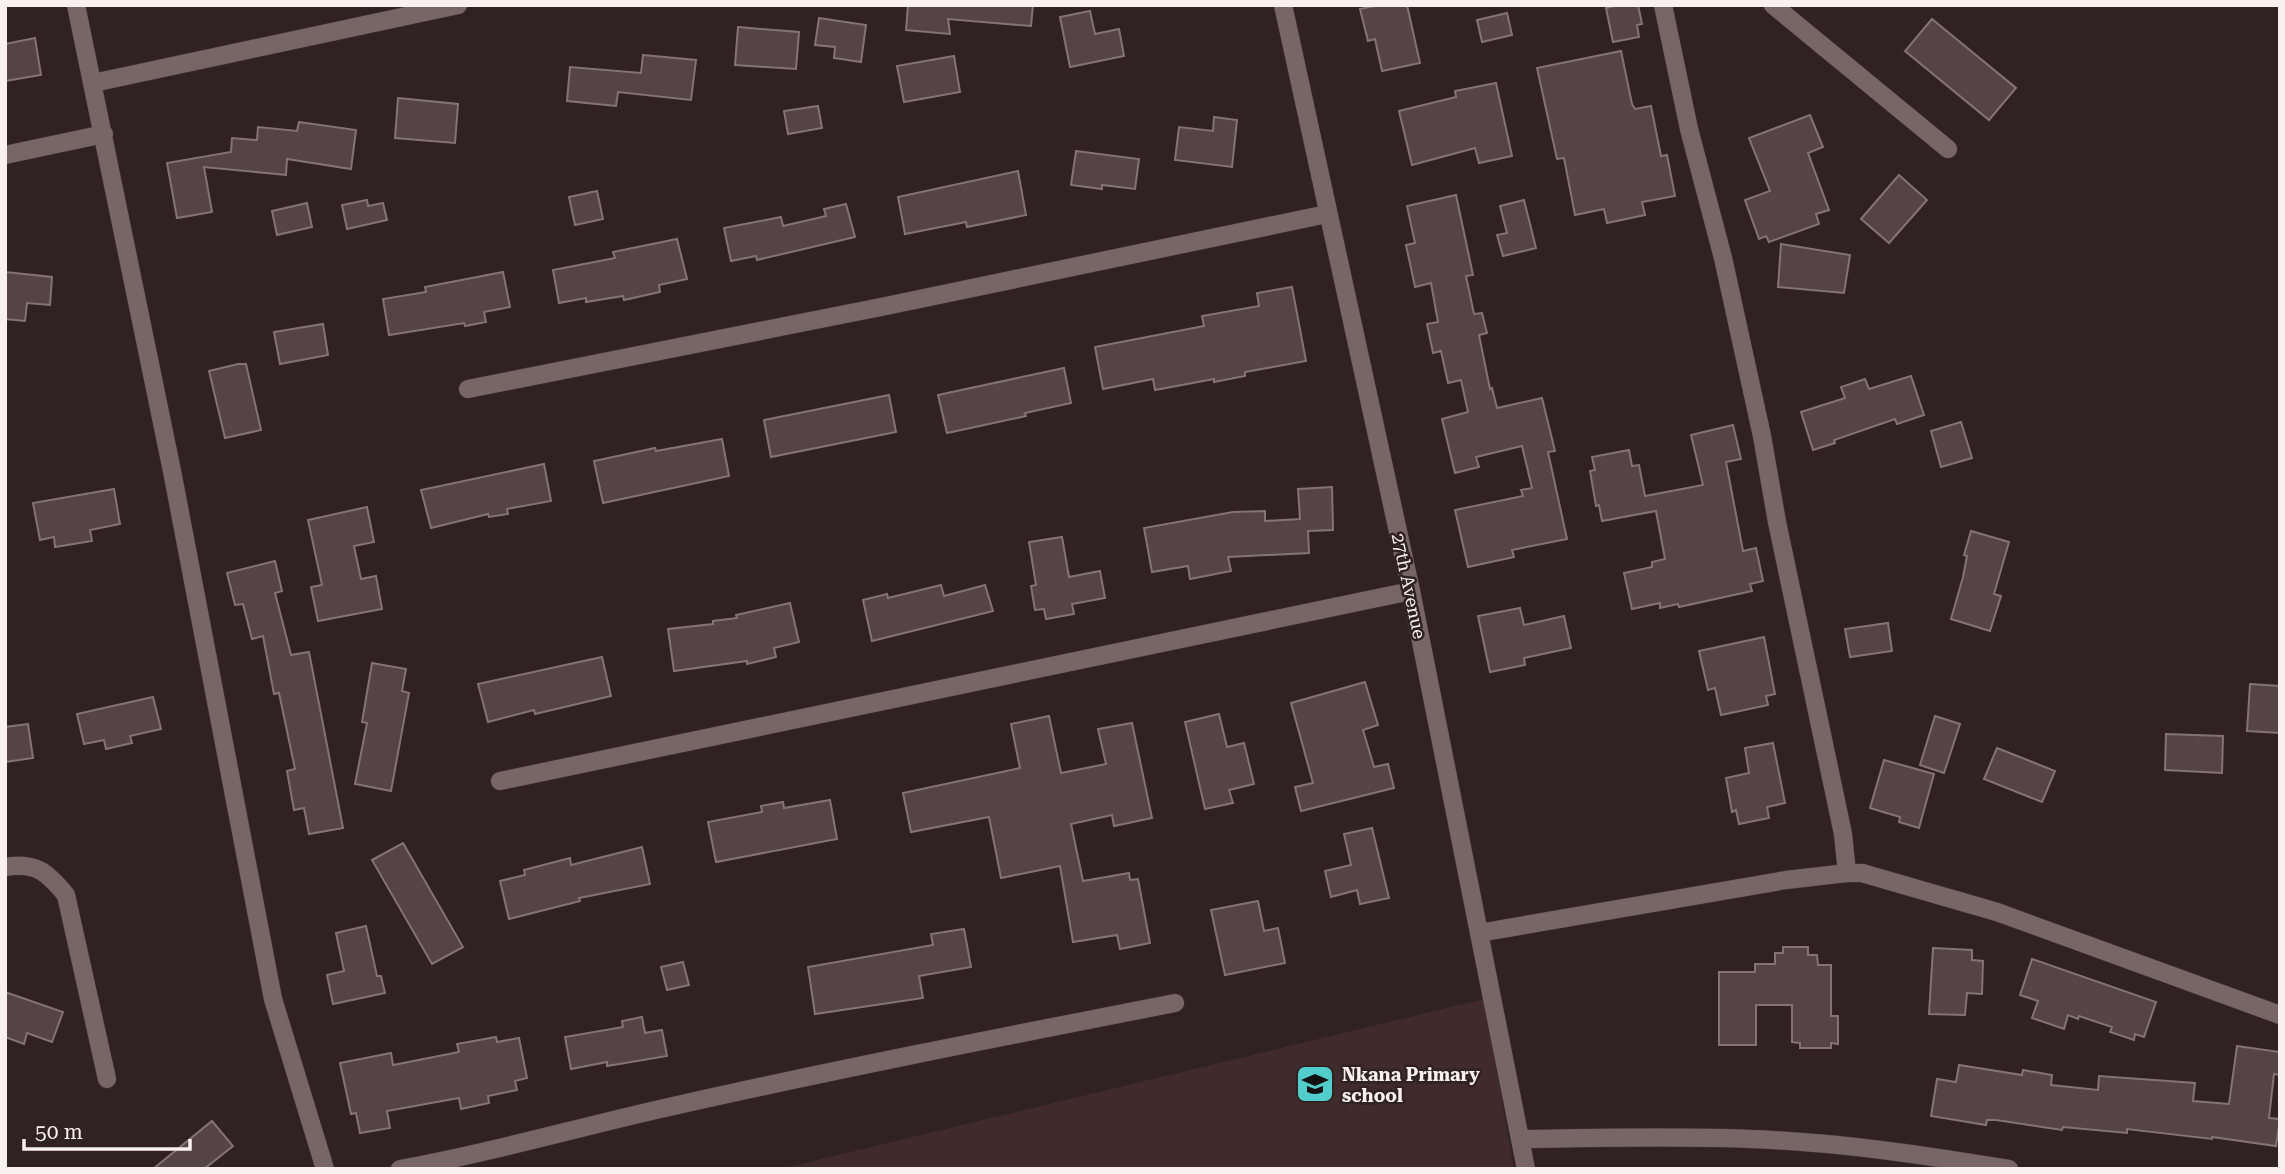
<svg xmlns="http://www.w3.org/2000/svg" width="2285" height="1174" viewBox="0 0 2285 1174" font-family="'Roboto Serif',serif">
	<rect width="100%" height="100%" fill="#302223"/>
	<!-- built -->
	<polygon fill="#402a2c" points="1484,999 1514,1169 780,1169"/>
	<!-- building -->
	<g fill="#544445" stroke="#857374" stroke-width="2">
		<polygon points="908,5 1033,5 1031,26 948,19 950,34 906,30"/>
		<polygon points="1379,5 1407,5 1420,63 1382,71 1375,39 1368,41 1360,9"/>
		<polygon points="1618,5 1638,5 1642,24 1637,25 1639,37 1613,42 1606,8"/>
		<polygon points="1090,11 1095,34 1119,29 1124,56 1070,67 1060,17"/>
		<polygon points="1507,13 1512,35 1482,42 1477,20"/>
		<polygon points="819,18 866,25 861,62 834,58 835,47 815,45"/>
		<polygon points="1932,19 2016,88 1989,120 1905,51"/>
		<polygon points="738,27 799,32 796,69 735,65"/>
		<polygon points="35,38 41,75 5,81 5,44"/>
		<polygon points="1621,51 1632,104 1635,109 1651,106 1661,156 1667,155 1675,196 1642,202 1645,215 1607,223 1604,209 1575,215 1564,158 1557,159 1537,68"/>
		<polygon points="643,55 696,60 691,100 618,92 616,106 567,101 570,67 641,73"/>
		<polygon points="954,56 960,92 904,102 897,66"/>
		<polygon points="1496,83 1512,156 1479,163 1475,148 1412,165 1399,111 1456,97 1455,91"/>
		<polygon points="398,98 458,104 455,143 395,138"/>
		<polygon points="818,106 822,128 788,134 784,111"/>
		<polygon points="1810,115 1823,147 1808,153 1829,210 1816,214 1819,224 1769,242 1766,236 1759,239 1745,200 1770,191 1749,138"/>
		<polygon points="1214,117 1237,120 1232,167 1175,160 1179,127 1213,131"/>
		<polygon points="299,122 356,130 351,169 287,159 286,175 204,167 212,212 177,218 167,163 231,152 232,138 257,140 258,127 297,131"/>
		<polygon points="1076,151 1139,159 1135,189 1102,185 1102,189 1071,185"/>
		<polygon points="1018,171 1026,215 967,227 966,222 905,234 898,197"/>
		<polygon points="1899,175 1927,200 1889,243 1861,219"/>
		<polygon points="597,191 603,219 575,225 569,197"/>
		<polygon points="1456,195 1473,275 1466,276 1474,314 1482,313 1487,333 1479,335 1490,389 1492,388 1497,408 1542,398 1555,451 1548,452 1567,539 1512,550 1514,557 1468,567 1455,510 1523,496 1521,490 1532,488 1522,446 1476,457 1479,467 1455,473 1442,419 1468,412 1461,380 1448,383 1441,351 1433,353 1427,324 1438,322 1431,283 1415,287 1406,245 1415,243 1407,206"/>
		<polygon points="367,200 368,206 383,203 387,220 347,229 342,205"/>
		<polygon points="1524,200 1536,248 1503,256 1497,235 1507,233 1500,206"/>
		<polygon points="307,203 312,227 277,235 272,211"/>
		<polygon points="846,204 855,237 757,260 756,256 731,261 724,228 781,217 783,226 826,216 824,209"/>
		<polygon points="677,239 687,279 659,285 660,292 624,300 623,296 586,302 586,298 559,303 553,270 615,258 613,252"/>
		<polygon points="1781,244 1850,255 1844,293 1778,287"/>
		<polygon points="5,272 52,277 50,305 27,303 25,321 5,319"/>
		<polygon points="503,272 510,307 484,312 486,322 465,326 464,323 389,335 383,299 426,292 425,287"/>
		<polygon points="1292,287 1306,361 1245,372 1245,376 1214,382 1214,379 1155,390 1153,379 1103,389 1095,347 1204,326 1202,316 1259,306 1257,293"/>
		<polygon points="323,324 328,355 280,364 274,332"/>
		<polygon points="238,364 246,364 261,430 225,438 209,371"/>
		<polygon points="1064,368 1071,403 1025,413 1026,416 947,433 938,395"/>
		<polygon points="1911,376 1924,415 1897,424 1895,419 1834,440 1835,443 1813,450 1801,412 1845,398 1841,387 1865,379 1869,389"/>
		<polygon points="889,395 896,432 771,457 764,420"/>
		<polygon points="1961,422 1972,458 1941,467 1931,431"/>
		<polygon points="1733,425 1741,459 1726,462 1743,551 1756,548 1763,581 1750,584 1752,591 1679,607 1678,604 1660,608 1660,603 1632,609 1624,573 1652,567 1652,562 1665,559 1656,511 1602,521 1599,505 1596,506 1590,471 1595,470 1592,457 1629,450 1632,466 1639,465 1645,496 1703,485 1691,435"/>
		<polygon points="722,439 729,476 603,503 594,461 655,448 656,451"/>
		<polygon points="544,464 551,501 507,509 508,514 489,517 488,514 431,528 421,490"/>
		<polygon points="1332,487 1333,530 1308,531 1309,553 1228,557 1231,571 1190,579 1188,566 1152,572 1144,528 1233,512 1265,511 1265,521 1300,519 1298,489"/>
		<polygon points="114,489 120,524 90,530 92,541 55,547 54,537 40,540 33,503"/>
		<polygon points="367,507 374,542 354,546 361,579 376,576 382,609 318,621 311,587 322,585 308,520"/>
		<polygon points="1971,531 2009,542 1994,594 2001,596 1990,631 1951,619 1963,577 1967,556 1964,555"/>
		<polygon points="1062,537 1069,577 1100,571 1105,598 1072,604 1074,614 1046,619 1044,609 1035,610 1031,586 1036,585 1029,542"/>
		<polygon points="275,561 282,591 275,593 291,655 309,652 343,828 309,834 304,808 294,810 287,771 295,769 279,693 274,694 263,636 252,639 243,604 235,605 227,573"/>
		<polygon points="941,585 944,596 985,585 993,611 872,641 863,600 887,594 888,598"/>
		<polygon points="790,603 799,642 774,648 776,657 747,664 747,661 674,671 668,629 713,624 713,621 737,618 736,615"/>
		<polygon points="1520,608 1524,625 1564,616 1571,648 1524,658 1525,665 1490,672 1478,616"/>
		<polygon points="1888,623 1892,651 1850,657 1845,629"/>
		<polygon points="1764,637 1775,694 1766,696 1768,705 1721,715 1715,688 1708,690 1699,651"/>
		<polygon points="602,657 611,696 535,714 534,710 488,722 478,684"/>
		<polygon points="372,663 406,669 402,691 409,693 391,791 355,784 367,723 362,722"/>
		<polygon points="1365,682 1378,725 1363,730 1374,767 1388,764 1394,788 1301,811 1295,787 1313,783 1291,703"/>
		<polygon points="2250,684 2280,686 2280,733 2247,731"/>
		<polygon points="153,697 161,729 130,736 132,743 106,749 104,740 84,744 77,714"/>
		<polygon points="1219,714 1227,747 1244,743 1254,784 1229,790 1233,803 1205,809 1185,722"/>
		<polygon points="1049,716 1061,773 1106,764 1098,729 1132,723 1152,818 1114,826 1112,815 1071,824 1083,881 1129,873 1130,880 1138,879 1150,943 1120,949 1117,935 1073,942 1060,866 1001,878 989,817 911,832 903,793 1020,768 1011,724"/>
		<polygon points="1935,716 1960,724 1944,773 1920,765"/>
		<polygon points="28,724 33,758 5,762 5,727"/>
		<polygon points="2166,734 2223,736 2222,773 2165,770"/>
		<polygon points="1773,743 1785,803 1767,807 1769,818 1739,824 1736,810 1732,812 1726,778 1749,773 1745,748"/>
		<polygon points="1997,748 2055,771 2042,802 1984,779"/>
		<polygon points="1884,760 1934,774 1919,828 1899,822 1900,817 1870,808"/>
		<polygon points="830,800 837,839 716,862 708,822 762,812 761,806 783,802 784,808"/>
		<polygon points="1372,828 1389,898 1360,904 1357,890 1331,897 1325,871 1351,865 1344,834"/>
		<polygon points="403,843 463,947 432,964 372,860"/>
		<polygon points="642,847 650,884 579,898 580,901 509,919 500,881 525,875 524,870 570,858 571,865"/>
		<polygon points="1258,901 1264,931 1278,928 1285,963 1225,975 1211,910"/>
		<polygon points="366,926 377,976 381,976 385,993 333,1004 327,975 344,971 336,933"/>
		<polygon points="964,929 971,967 919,976 923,998 815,1014 808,967 933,945 931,934"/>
		<polygon points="1783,947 1808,947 1808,955 1817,955 1818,965 1831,965 1831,1016 1838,1016 1838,1044 1831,1043 1831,1048 1800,1048 1800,1043 1792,1042 1792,1005 1756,1005 1756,1045 1719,1045 1719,972 1755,972 1755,964 1775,964 1775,953 1783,953"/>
		<polygon points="1933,948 1972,950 1972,960 1983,961 1982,994 1967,993 1965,1015 1929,1014"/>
		<polygon points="2032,959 2156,1002 2144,1037 2135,1034 2134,1040 2110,1032 2112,1027 2079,1016 2078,1019 2068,1015 2064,1029 2032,1018 2038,1001 2020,995"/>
		<polygon points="683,962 689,985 667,990 661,967"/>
		<polygon points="5,992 63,1012 52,1042 27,1033 24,1044 5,1037"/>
		<polygon points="642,1017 645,1033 662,1030 667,1056 607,1066 607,1062 571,1069 565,1037 623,1027 622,1021"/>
		<polygon points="496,1037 497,1042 519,1038 527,1078 515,1081 517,1090 488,1096 489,1103 461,1109 459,1098 387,1111 390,1128 360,1133 356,1113 351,1114 340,1063 391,1053 393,1065 459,1052 457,1044"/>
		<polygon points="2237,1046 2280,1052 2280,1075 2274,1074 2269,1118 2280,1119 2276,1146 2212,1137 2212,1139 2127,1129 2127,1133 2063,1127 2062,1130 1996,1120 1987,1120 1986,1125 1931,1116 1937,1079 1956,1082 1959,1065 2022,1075 2023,1070 2052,1075 2051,1085 2098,1090 2099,1076 2195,1083 2193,1101 2229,1104"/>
		<polygon points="212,1121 233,1146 204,1169 153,1169"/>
	</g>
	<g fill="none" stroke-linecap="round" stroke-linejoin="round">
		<defs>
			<g id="street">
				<polyline points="76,5 172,471 273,999 325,1169"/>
				<polyline points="1283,5 1411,591 1526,1169"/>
				<polyline points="1663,5 1689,129 1723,258 1762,436 1777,522 1843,834 1847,873"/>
				<polyline points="1773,5 1948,149"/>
				<polyline points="93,83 458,5"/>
				<polyline points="5,155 104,134"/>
				<polyline points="468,389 886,306 1327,214"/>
				<polyline points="500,781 1411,591"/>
				<path d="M5 867C36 862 47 872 66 895L107 1079"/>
				<polyline points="1479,933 1786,880 1847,873 1862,873 1997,912 2280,1015"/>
				<path d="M1520 1139C1597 1138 1673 1136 1750 1139 1837 1142 1924 1155 2009 1169"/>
				<path d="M400 1169C491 1153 579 1127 669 1107 837 1069 1006 1036 1175 1003"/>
			</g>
		</defs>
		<!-- street casing -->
		<use href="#street" stroke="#4a3d3e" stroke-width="19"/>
		<!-- street -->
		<use href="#street" stroke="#786667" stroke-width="18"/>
	</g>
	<!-- icons -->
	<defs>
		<symbol id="school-square" viewBox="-11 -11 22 22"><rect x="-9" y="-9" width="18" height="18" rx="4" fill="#53cdcb" stroke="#302223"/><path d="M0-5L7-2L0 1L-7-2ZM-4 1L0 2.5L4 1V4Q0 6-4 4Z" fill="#111"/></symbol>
	</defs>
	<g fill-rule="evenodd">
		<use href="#school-square" x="1293" y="1062" width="44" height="44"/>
	</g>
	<g text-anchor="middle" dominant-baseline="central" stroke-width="5" stroke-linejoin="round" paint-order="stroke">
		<!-- street labels -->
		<g font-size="18" fill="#faf0f0" stroke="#302223">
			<text transform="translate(1409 586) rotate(78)">27th Avenue</text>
		</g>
		<!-- poi labels -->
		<g font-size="18" font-weight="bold" fill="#faf0f0" stroke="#302223" text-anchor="start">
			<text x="1342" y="1074">Nkana Primary<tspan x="1342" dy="21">school</tspan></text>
		</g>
	</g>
	<!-- border -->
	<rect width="2285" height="1174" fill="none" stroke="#faf0f0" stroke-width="14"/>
	<!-- scale -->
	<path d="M24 1139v10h166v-10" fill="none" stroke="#faf0f0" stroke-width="3.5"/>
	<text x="35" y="1139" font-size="21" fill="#faf0f0" stroke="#302223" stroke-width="5" paint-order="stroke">50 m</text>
</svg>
